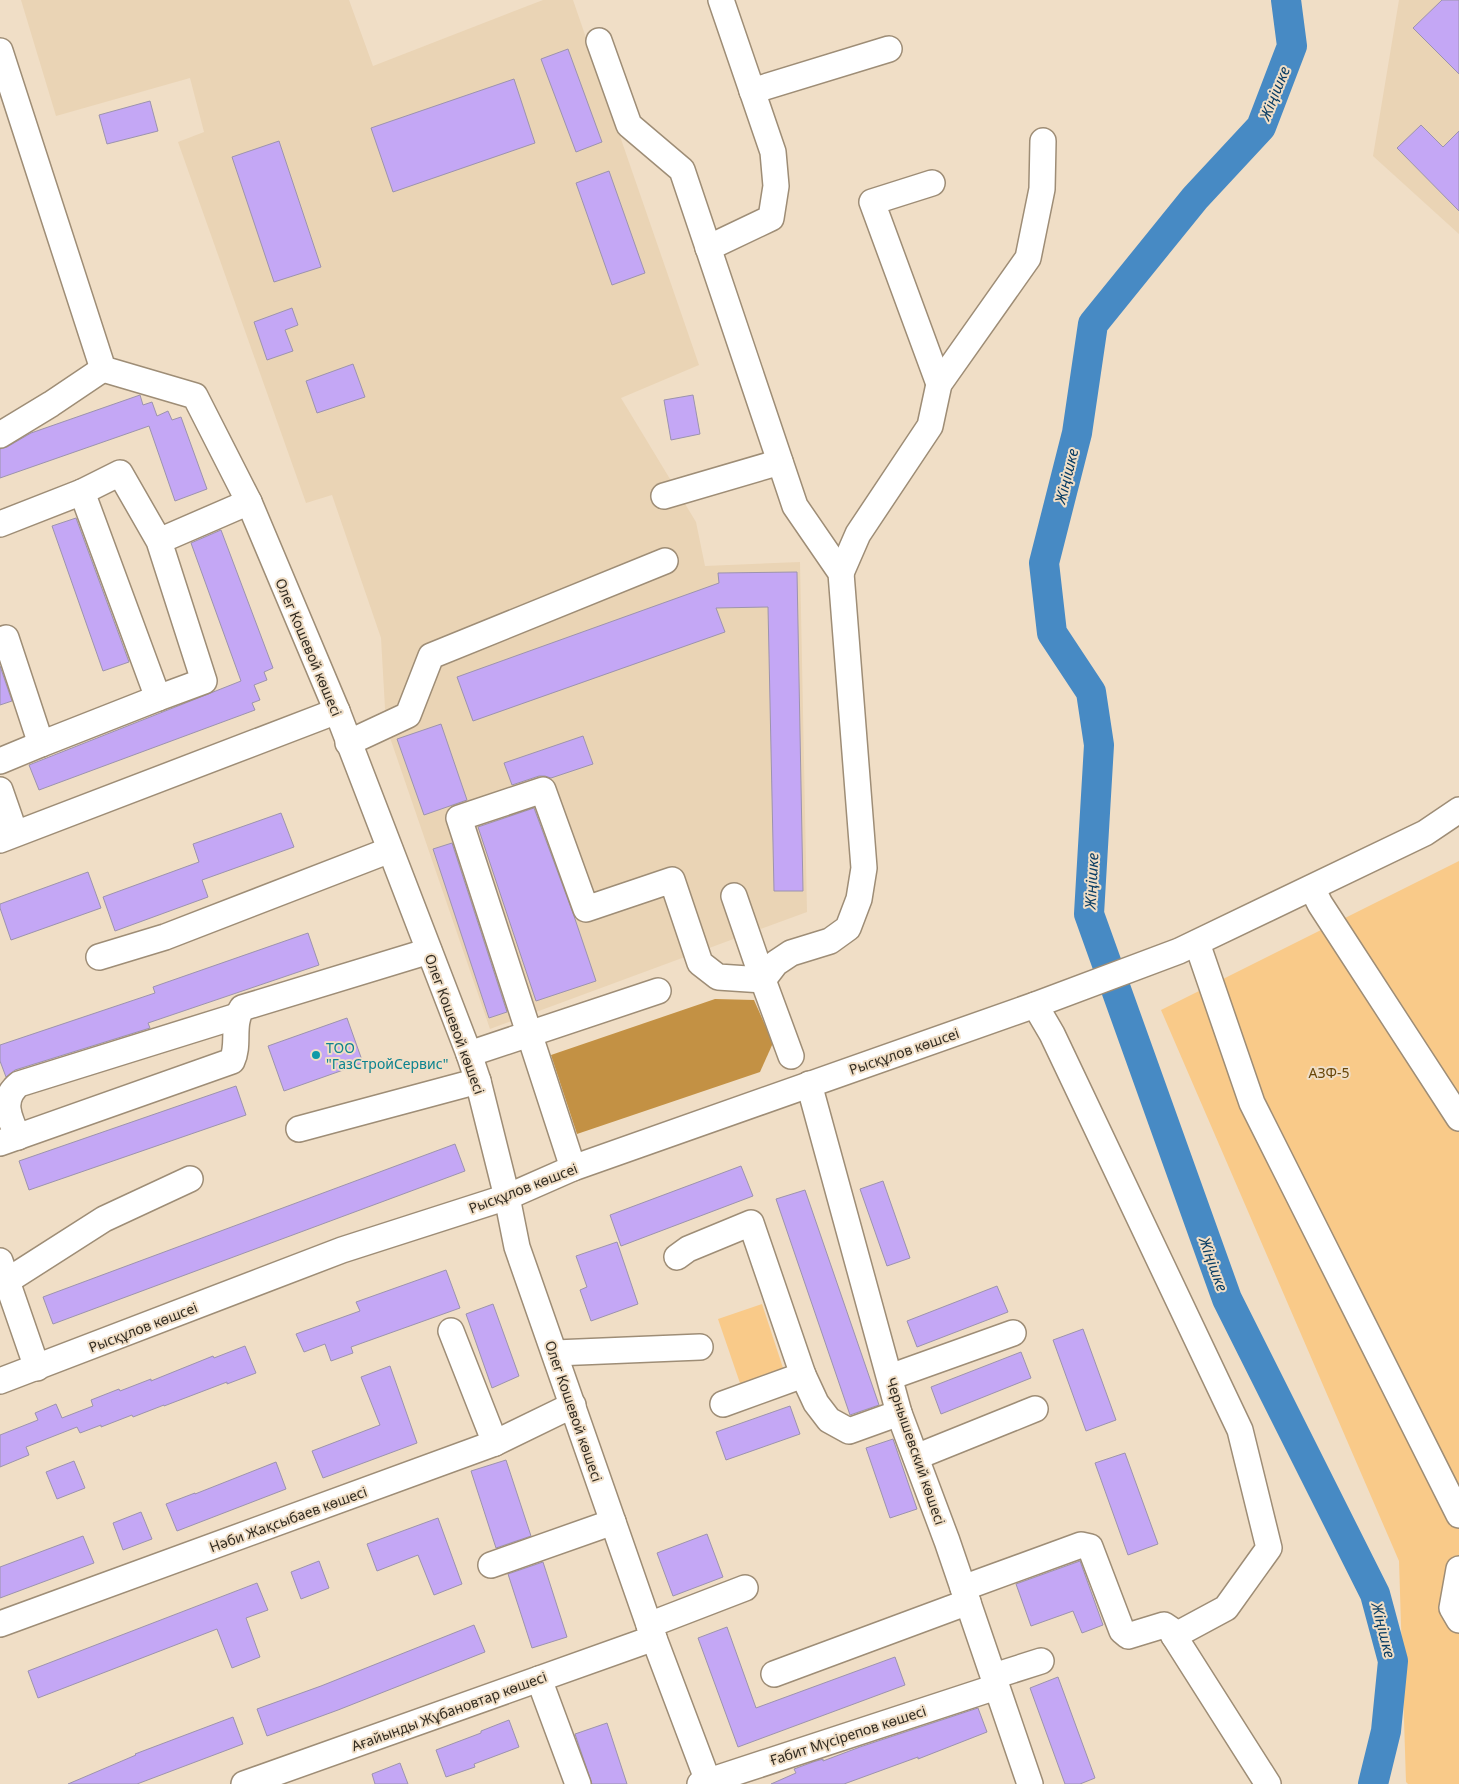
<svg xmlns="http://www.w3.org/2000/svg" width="1459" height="1784" viewBox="0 0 1459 1784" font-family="'Noto Sans',sans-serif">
	<rect width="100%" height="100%" fill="#f0dec6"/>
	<!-- built -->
	<g fill="#ead4b5">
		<polygon points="21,0 349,0 373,66 543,0 573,0 699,365 621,398 696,522 705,566 800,562 807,912 490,1029 386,726 381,638 332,495 306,503 178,142 204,132 190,78 56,116"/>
		<polygon points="1399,0 1459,0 1459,234 1373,156"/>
	</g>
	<!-- green -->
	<g fill="#f9ca89">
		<polygon points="1459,861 1459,1784 1408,1784 1406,1782 1399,1561 1161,1010"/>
		<polygon points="762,1304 785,1374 742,1389 718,1319"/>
	</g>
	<!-- forest -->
	<polygon fill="#c39144" points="715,999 754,1000 773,1043 760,1072 577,1134 551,1055"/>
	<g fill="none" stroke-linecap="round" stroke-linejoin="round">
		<!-- river -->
		<polyline stroke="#478ac4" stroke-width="30" points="1286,0 1292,46 1261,127 1195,198 1093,324 1077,433 1044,563 1052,633 1091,692 1099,745 1089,914 1227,1299 1375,1594 1393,1661 1386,1731 1373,1784"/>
	</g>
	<!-- building -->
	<g fill="#c4a7f5" stroke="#9c93ad">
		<polygon points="1442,0 1459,0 1459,74 1413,28"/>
		<polygon points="568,49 602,142 576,152 541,59"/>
		<polygon points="514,79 535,143 393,192 371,128"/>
		<polygon points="150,101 158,131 107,144 99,115"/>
		<polygon points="1421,125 1443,147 1459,131 1459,211 1397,148"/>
		<polygon points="279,141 321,267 274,282 232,157"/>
		<polygon points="609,171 645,273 612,285 576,183"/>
		<polygon points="292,308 298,325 285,330 293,351 267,360 254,322"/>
		<polygon points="353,364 365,397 317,413 306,381"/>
		<polygon points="140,395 143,405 152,402 157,416 168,411 172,420 181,417 207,489 175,501 149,426 0,478 0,449 7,447 31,433"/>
		<polygon points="693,395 700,434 671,440 664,400"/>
		<polygon points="76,518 129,662 103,671 52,526"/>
		<polygon points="221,530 273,668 264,672 267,680 254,685 260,700 252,703 255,710 39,790 29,765 241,681 191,543"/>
		<polygon points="797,572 803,891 774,891 768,607 716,608 725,632 473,721 457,677 719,583 718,573"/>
		<polygon points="0,666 12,701 0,705"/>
		<polygon points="441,724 467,800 424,815 397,739"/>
		<polygon points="583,736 593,764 551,778 545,776 539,776 512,785 504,763"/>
		<polygon points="534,808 574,916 596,981 536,1001 478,827"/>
		<polygon points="281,813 294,847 202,880 208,897 115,931 103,897 199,862 193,844"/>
		<polygon points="452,843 507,1012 489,1018 433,849"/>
		<polygon points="88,872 101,908 11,940 0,908 0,904"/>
		<polygon points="308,933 319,965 148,1023 150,1028 15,1070 6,1077 0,1061 0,1045 155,993 153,987"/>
		<polygon points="347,1018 363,1063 284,1091 268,1046"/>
		<polygon points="236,1086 246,1115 29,1190 19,1161"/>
		<polygon points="455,1144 465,1171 53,1324 43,1297"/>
		<polygon points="741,1166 753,1196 621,1246 610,1215"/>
		<polygon points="883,1181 910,1258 887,1266 860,1189"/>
		<polygon points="805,1190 879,1405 850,1415 776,1199"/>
		<polygon points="617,1242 638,1304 591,1321 580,1290 587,1287 576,1256"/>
		<polygon points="446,1270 460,1308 351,1347 353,1353 331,1361 325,1344 304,1352 296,1334 360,1311 356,1302"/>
		<polygon points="997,1286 1008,1312 917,1347 907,1321"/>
		<polygon points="493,1304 519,1376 492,1388 466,1314"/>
		<polygon points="1083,1329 1116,1420 1086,1431 1053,1340"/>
		<polygon points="245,1346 256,1373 227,1384 227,1382 164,1406 164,1405 133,1417 132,1415 101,1427 101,1425 80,1433 77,1427 26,1447 29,1455 0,1467 0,1435 38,1420 35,1413 56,1404 62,1418 93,1406 91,1400 119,1389 120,1391 151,1379 151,1381 213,1356 214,1358"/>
		<polygon points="1021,1352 1031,1378 941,1414 931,1387"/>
		<polygon points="390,1366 417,1443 323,1478 312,1451 380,1425 361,1377"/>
		<polygon points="790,1406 800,1434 726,1460 716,1432"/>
		<polygon points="893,1439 917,1509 890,1518 866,1448"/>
		<polygon points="1125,1453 1158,1544 1128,1555 1095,1463"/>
		<polygon points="506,1460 531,1536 496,1548 471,1471"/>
		<polygon points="74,1461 85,1488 57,1499 46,1472"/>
		<polygon points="276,1462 286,1489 177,1531 166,1504 195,1493 195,1494"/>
		<polygon points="141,1512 152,1539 123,1550 113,1523"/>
		<polygon points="438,1518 462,1584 434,1595 418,1555 377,1571 367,1544"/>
		<polygon points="707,1534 723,1577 673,1596 657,1553"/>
		<polygon points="83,1536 94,1563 0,1598 0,1567"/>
		<polygon points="319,1561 329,1588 301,1599 291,1572"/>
		<polygon points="1080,1561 1103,1625 1082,1633 1073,1611 1031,1626 1016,1584"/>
		<polygon points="543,1562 567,1637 532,1648 508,1574"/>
		<polygon points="257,1583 268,1610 246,1618 260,1657 232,1668 217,1629 38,1698 28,1671"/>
		<polygon points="474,1625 485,1652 338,1710 267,1736 257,1709 321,1686"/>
		<polygon points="727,1627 756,1708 895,1657 905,1685 738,1747 698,1638"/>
		<polygon points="1058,1677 1095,1778 1080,1784 1065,1784 1030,1688"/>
		<polygon points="978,1708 987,1732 918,1759 918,1757 844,1784 771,1784 796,1773 794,1769 813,1762 823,1759 823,1761 860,1747"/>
		<polygon points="233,1717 243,1744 137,1784 68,1784 136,1755 135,1754"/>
		<polygon points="509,1720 519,1747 474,1764 475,1767 446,1777 436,1750 481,1733 481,1731"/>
		<polygon points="607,1723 627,1784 592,1784 575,1734"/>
		<polygon points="400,1763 408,1784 375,1784 372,1774"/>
	</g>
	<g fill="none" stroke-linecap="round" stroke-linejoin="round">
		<defs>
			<g id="minor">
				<polyline points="0,51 103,369 195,396 249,502 337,711 469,1054 478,1081 507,1197 517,1247 649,1625 709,1784"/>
				<polyline points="752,91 889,49"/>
				<polyline points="932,183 872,202 939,384"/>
				<polyline points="708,248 771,218 776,186 773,152 721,0"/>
				<polyline points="0,435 51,404 103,369"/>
				<polyline points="664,496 780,462"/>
				<polyline points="0,524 82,492"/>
				<polyline points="159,541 120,473 82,492 158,698 204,681 159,541 249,502"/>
				<polyline points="841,573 858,534 930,426 939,384 1028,258 1042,189 1043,141"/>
				<polyline points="6,638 41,744 158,698"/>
				<polyline points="348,743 408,715 431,656 665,561"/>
				<polyline points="0,761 41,744"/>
				<polyline points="0,790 15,833"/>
				<polyline points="0,840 337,711"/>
				<polyline points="1312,888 1320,904 1459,1118"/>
				<polyline points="734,896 763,980 791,1056"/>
				<polyline points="1197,943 1252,1103 1459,1515"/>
				<polyline points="99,957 165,937 390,850"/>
				<polyline points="1035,1005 1052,1034 1240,1430 1269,1548 1226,1608 1174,1636 1268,1784"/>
				<polyline points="469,1054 658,991"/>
				<polyline points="809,1084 899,1413 947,1541 1030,1784"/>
				<polyline points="299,1129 478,1081"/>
				<path d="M18 1137C9 1118 0 1099 19 1084L237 1016"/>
				<path d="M0 1143 232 1061C240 1044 231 1025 242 1008L429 951"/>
				<polyline points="573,1168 459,818 543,790 586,909 672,880 700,963 718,977 763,980 776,963 791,953 830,941 848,928 859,899 864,868 841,573 795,506 682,170 629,125 599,41"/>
				<polyline points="677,1257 688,1249 751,1223 803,1375 723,1404"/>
				<polyline points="0,1261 37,1368"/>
				<polyline points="7,1281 104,1219 190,1179"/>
				<polyline points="451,1331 495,1443"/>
				<polyline points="555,1353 700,1347"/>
				<polyline points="803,1375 816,1403 829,1420 849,1431 899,1413"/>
				<polyline points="890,1377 1013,1333"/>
				<polyline points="0,1381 342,1250 507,1197 573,1168 1035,1005 1179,951 1425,833 1459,810"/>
				<polyline points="916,1457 1035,1409"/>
				<polyline points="491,1565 613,1522"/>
				<polyline points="1459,1569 1452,1608 1459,1620"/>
				<polyline points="963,1588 1081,1545 1090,1547 1122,1631 1128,1636 1164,1625 1170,1629 1174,1636"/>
				<polyline points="0,1624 495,1443 573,1405"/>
				<polyline points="649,1625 745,1588"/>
				<polyline points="774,1674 968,1602"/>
				<polyline points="994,1676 1041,1661"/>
				<polyline points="539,1679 578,1784"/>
				<polyline points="244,1784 654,1638"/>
				<polyline points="700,1784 996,1687"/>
			</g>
		</defs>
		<!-- minor casing -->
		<use href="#minor" stroke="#9e8d76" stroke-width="28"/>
		<!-- minor -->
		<use href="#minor" stroke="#fff" stroke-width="25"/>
	</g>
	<!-- markers -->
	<circle fill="#0f9aa8" stroke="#f0dec6" stroke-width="2" cx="316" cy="1055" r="5"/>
	<g text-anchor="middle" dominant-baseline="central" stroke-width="4" stroke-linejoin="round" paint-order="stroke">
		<!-- street labels -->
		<g font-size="14" fill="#322c22" stroke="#f0dec6">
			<text transform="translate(309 647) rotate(67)">Олег Кошевой көшесі</text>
			<text transform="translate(455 1024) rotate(70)">Олег Кошевой көшесі</text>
			<text transform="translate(904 1051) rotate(-19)">Рысқұлов көшсеі</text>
			<text transform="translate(523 1188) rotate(-21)">Рысқұлов көшсеі</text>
			<text transform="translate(143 1327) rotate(-21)">Рысқұлов көшсеі</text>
			<text transform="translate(574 1411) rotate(71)">Олег Кошевой көшесі</text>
			<text transform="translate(916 1451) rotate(71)">Чернышевский көшесі</text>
			<text transform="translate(288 1519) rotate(-20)">Нәби Жақсыбаев көшесі</text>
			<text transform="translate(449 1711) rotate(-20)">Ағайынды Жұбановтар көшесі</text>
			<text transform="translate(848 1735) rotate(-18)">Ғабит Мүсірепов көшесі</text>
		</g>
		<!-- culture labels -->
		<g font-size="14" fill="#0d838f" stroke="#f0dec6" text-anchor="start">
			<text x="326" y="1047">ТОО<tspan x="326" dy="16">"ГазСтройСервис"</tspan></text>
		</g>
		<!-- park labels -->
		<g font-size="14" fill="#694709" stroke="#f0dec6">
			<text x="1329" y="1072">АЗФ-5</text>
		</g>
		<!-- water labels -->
		<g font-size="15" font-style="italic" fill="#083c63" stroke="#f0dec6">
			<text transform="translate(1274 93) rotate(-68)">Жіңішке</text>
			<text transform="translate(1066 476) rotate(-76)">Жіңішке</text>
			<text transform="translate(1091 881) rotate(-87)">Жіңішке</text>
			<text transform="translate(1214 1264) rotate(70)">Жіңішке</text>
			<text transform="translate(1384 1630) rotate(76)">Жіңішке</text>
		</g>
	</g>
</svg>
